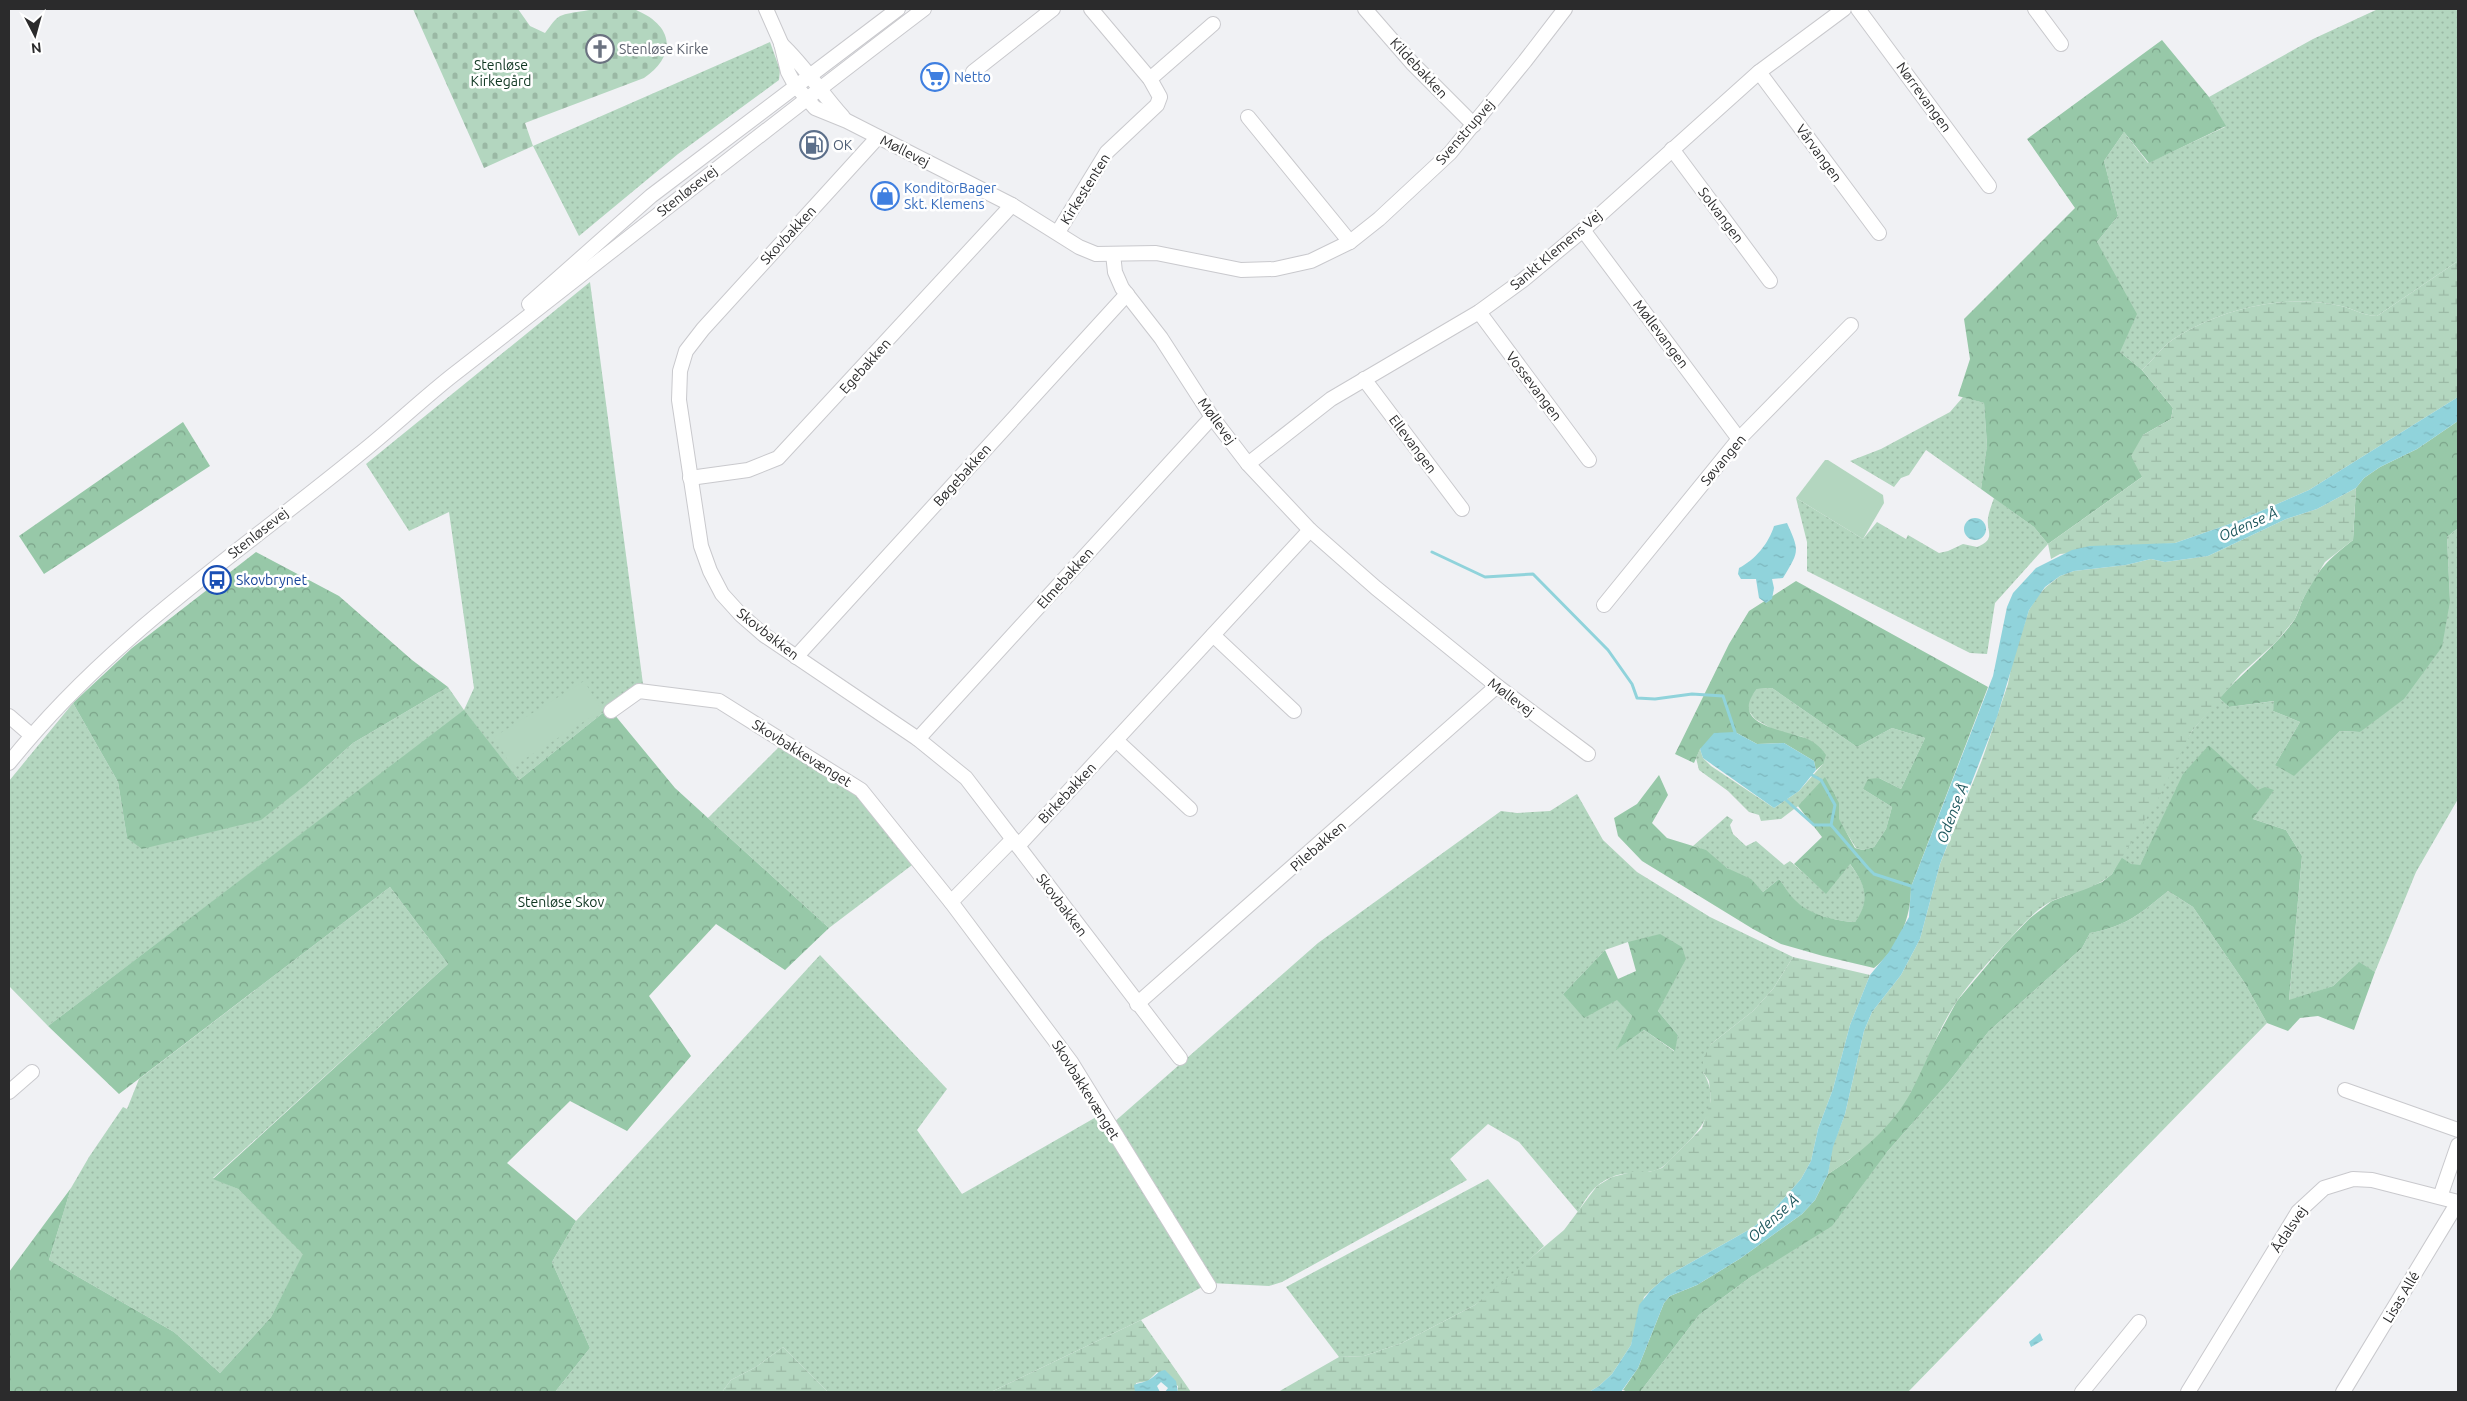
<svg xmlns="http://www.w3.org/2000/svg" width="2467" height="1401" viewBox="0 0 2467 1401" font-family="Ubuntu,sans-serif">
	<defs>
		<pattern id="grass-dots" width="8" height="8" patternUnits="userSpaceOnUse" patternTransform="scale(1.25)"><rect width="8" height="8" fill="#b3d6bf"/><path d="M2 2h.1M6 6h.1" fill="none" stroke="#9ab8a4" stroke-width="1.8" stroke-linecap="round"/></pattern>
		<pattern id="forest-crowns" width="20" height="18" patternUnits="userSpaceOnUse" patternTransform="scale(1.25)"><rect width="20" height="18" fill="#97c8a8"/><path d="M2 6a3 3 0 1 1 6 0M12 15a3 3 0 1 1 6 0" fill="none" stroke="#7ba389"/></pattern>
		<pattern id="wetland-marsh" width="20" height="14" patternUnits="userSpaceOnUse" patternTransform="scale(1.25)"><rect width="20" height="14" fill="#b3d6bf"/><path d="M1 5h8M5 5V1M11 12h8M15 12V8" fill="none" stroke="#9ab8a4"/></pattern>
		<pattern id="cemetery-stones" width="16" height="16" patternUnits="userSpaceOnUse" patternTransform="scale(1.25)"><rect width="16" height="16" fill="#b3d6bf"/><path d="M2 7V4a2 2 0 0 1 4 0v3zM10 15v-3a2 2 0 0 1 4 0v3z" fill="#9ab8a4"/></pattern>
		<pattern id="water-ripples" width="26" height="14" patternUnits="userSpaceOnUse" patternTransform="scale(1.25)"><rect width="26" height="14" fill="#90d3db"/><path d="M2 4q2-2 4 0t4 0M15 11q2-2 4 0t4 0" fill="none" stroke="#7cb5bc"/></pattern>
	</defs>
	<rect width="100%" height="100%" fill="#f0f1f4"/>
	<!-- grass -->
	<g fill="url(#grass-dots)" fill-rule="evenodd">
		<path d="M2378 9H2458V261L2377 316C2360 315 2355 309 2341 306 2284 293 2220 309 2172 340 2161 348 2152 361 2142 370L2120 352 2097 242 2118 216 2104 161 2124 132 2148 163 2225 127 2209 97 2313 39Z"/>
		<polygon points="770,42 780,70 779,80 678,154 579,236 533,146"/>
		<polygon points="590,282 643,684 609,708 519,780 464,711 48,1026 9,986 9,781 73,703 118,782 127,838 308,783 353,743 448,687 464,710 474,688 449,512 409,531 366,464"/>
		<polygon points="1963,397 1984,403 1987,445 1981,489 1926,450 1909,475 1901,478 1894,487 1850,461 1881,449 1950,412"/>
		<path d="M1796 498 1863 539 1877 522 1906 539 1908 535 1939 553 1948 551 1963 544 1977 547C1997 539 1986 531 1988 518 1989 511 1992 504 1994 498L2034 527 2048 544 1995 603 1987 654 1970 653 1807 571V542Z"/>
		<polygon points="2458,528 2458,799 2416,872 2375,972 2358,963 2333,986 2289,1001 2302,856 2286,830 2253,819 2273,790 2258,791 2209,745 2160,825 2140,865 2131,865 2121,857 2192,731 2219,698 2229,707 2275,701 2273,711 2300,722 2275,765 2320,750 2340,731 2360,732 2450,601 2447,537"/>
		<polygon points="1772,688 1857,747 1892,728 1925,738 1901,789 1879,778 1863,789 1892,807 1886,829 1874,847 1863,850 1856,848 1838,819 1839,803 1802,803 1781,819 1761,821 1759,815 1749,812 1728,791 1699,770 1696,758 1700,749 1703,758 1711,766 1774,808 1799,791 1823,764 1803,737 1776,731 1755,719 1748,710 1748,700 1757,689"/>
		<polygon points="781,745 858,793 916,862 829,928 708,818"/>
		<path d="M1577 794 1603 840 1637 872 1710 917 1793 957 1773 989 1753 1011 1711 1044 1703 1072C1723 1105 1701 1130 1678 1152 1673 1157 1667 1164 1661 1168 1646 1176 1627 1170 1612 1177 1595 1183 1586 1198 1578 1212L1519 1142 1488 1124 1450 1159 1467 1180 1282 1282 1269 1286 1211 1283 1113 1123 1318 943 1501 811 1517 813 1550 811ZM1628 942 1670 985 1658 1011 1678 1035 1674 1051 1644 1030 1617 1049 1632 1016 1617 999 1563 994 1605 950Z"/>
		<path d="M1727 816 1733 820 1730 825 1733 834 1746 846 1756 841 1784 865 1790 861 1826 893 1849 863C1865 883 1872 900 1855 922 1836 921 1810 915 1796 902 1789 896 1785 886 1779 879L1763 892C1748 876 1744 879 1727 868 1713 859 1710 851 1693 846Z"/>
		<polygon points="390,887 448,964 213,1178 238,1189 304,1254 271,1317 220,1373 174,1332 49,1260 71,1188 89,1157 123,1107 127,1109 139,1079"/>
		<path d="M2168 891 2193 907 2244 982 2267 1023 1908 1392H1640L1699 1315 1752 1276 1887 1152 1948 1083 1989 1031 2082 948 2090 933C2127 926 2140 914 2168 891Z"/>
		<polygon points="820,955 947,1089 917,1130 962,1194 1098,1116 1204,1286 1141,1320 991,1392 828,1392 783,1347 756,1367 731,1380 722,1392 555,1392 590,1348 552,1262 576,1221"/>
		<polygon points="1488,1179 1544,1246 1510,1278 1475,1305 1402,1343 1364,1356 1339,1357 1286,1287"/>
	</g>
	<!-- forest -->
	<g fill="url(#forest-crowns)">
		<polygon points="2162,40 2209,97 2226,126 2149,163 2124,132 2104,161 2118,216 2097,242 2137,314 2120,352 2142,370 2173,408 2171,419 2143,435 2142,477 2048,544 2034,527 1981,489 1987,445 1984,403 1958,396 1970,359 1964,319 2075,208 2027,139"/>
		<path d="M2458 421V528L2447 537 2450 601 2442 647 2404 699 2360 732 2340 731 2294 776 2275 765 2300 722 2273 711 2274 701 2229 707 2219 698C2243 672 2272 650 2293 622 2298 615 2300 605 2304 597 2318 569 2329 559 2353 540L2356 488 2364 478 2380 467 2417 449Z"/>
		<polygon points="183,422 210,466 44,574 19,536"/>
		<polygon points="256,552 339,596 412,660 448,687 353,743 308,783 261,820 142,849 127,838 118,782 73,703 132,648"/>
		<path d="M1796 581 1988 687 1911 887C1911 918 1899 948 1874 968L1823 956 1781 944 1753 929 1642 861 1618 836 1614 818 1637 804 1659 775 1668 795 1652 823 1667 838 1706 850 1727 868 1751 879 1763 892 1779 879C1785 886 1789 895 1796 901 1810 915 1836 921 1855 922 1871 900 1865 884 1850 864L1826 894 1794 864 1822 837 1798 806 1825 777 1839 803V819L1855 848 1863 850 1874 847 1886 829 1892 807 1863 789 1868 779 1879 778 1901 789 1925 738 1892 728 1857 747 1772 688 1757 689C1729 723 1779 729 1802 737 1812 740 1820 746 1826 755L1823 764 1816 770 1814 761 1784 743 1757 744 1735 732 1700 749 1694 763 1675 754 1729 644 1749 611Z"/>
		<polygon points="609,708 675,788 829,928 785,970 716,924 649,996 691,1056 627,1131 570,1101 507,1163 576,1221 552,1262 590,1348 555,1392 9,1392 9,1272 71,1188 49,1260 174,1332 220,1373 271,1317 303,1254 238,1189 213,1179 448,964 390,887 119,1094 48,1026 464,710 519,780"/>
		<path d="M2209 745 2258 790 2265 787 2274 790 2253 819 2286 830 2302 856 2289 1000 2333 986 2359 962 2375 972 2354 1030 2318 1016 2300 1018 2288 1031 2267 1023 2244 982 2193 907 2168 891C2140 914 2127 926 2090 933L2082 948 1989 1031 1948 1083 1887 1152 1832 1226 1752 1276 1699 1315 1640 1392H1628L1623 1390 1638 1368 1664 1303 1670 1296 1697 1285 1741 1258 1802 1214 1815 1200 1828 1174 1849 1160 1892 1118 1910 1093 1927 1056 1957 1001 2005 944 2030 918 2052 901 2102 882 2112 874 2121 857 2131 864 2140 865 2183 774Z"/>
		<polygon points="1660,934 1682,947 1686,959 1658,1011 1678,1035 1675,1051 1644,1030 1616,1050 1632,1016 1617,1000 1584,1018 1563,994 1605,950 1618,979 1636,971 1628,942"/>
	</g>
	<!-- wetland -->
	<g fill="url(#wetland-marsh)">
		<path d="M2458 261V397L2309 490 2238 521 2175 543 2060 554 2051 559 2048 544 2142 477 2131 456 2143 435 2171 419 2173 408 2142 370C2152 361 2161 348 2172 340 2220 309 2284 293 2341 306 2355 309 2360 315 2377 316Z"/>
		<path d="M2356 488 2353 540 2325 562 2304 597 2295 619 2276 642 2241 674 2192 731 2158 799 2112 874C2095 889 2074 892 2054 900 2036 908 2019 929 2006 943 1989 961 1971 981 1957 1001 1938 1029 1927 1062 1911 1092 1893 1126 1860 1154 1828 1174L1832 1148 1845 1114 1864 1031 1872 1012 1901 975 1920 939 1940 864 1982 760 2008 684 2012 663 2029 610 2037 597 2046 587 2060 576 2074 571 2126 565 2151 559 2165 562 2208 556 2286 519 2317 509Z"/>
		<polygon points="1793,957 1870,975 1850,1025 1833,1089 1818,1129 1811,1161 1801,1179 1770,1214 1752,1228 1667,1276 1651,1290 1644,1297 1631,1345 1612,1374 1599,1386 1589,1392 1278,1392 1339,1357 1364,1356 1402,1343 1475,1305 1564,1230 1597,1186 1612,1177 1632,1172 1649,1172 1662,1168 1702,1128 1711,1100 1709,1081 1703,1072 1703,1059 1711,1044 1753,1011 1773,989"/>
		<polygon points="1141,1320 1191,1392 1178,1392 1178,1386 1157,1372 1148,1381 1136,1383 1135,1392 991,1392"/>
		<polygon points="783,1347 828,1392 722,1392 731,1380 756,1367"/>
	</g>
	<!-- cemetery -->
	<path fill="url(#cemetery-stones)" d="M413 9H518L530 26 545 33C550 27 555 17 563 15 576 11 625 5 636 10 674 26 677 55 644 78L525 123 533 146 484 168Z"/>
	<!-- garden -->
	<g fill="#b3d6bf">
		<polygon points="1825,460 1828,460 1883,495 1884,503 1863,539 1796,498"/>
		<polygon points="584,681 602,710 512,767 494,737"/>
	</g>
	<!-- water -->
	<g fill="url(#water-ripples)">
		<polygon points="2458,397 2458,421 2417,449 2380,467 2364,478 2356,488 2317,509 2286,519 2208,556 2165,562 2151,559 2126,565 2074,571 2060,576 2045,587 2029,610 1997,717 1940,864 1920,939 1901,975 1872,1012 1864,1031 1845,1114 1833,1147 1828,1174 1815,1200 1802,1214 1741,1258 1697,1285 1670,1296 1664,1303 1638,1368 1621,1392 1589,1392 1599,1386 1612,1374 1631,1345 1639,1305 1651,1290 1667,1276 1752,1228 1770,1214 1801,1179 1811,1161 1818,1129 1833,1089 1850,1025 1870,975 1889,952 1909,917 1911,887 1993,676 2007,607 2013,593 2036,568 2072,550 2090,546 2175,543 2238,521 2309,490"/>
		<circle cx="1975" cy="529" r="11"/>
		<path d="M1787 523C1800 552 1799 551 1783 578L1772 579 1774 588 1772 599 1766 603 1759 598 1756 579H1741L1738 574 1739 568C1755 560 1769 543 1774 526Z"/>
		<polygon points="1735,732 1757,744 1784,743 1814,761 1816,770 1799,791 1774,808 1703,758 1700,749 1714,733"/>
		<polygon points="2040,1333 2043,1340 2031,1347 2029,1342"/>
		<path d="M1165 1370 1176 1381 1178 1392H1165L1168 1388 1161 1382 1157 1386 1160 1392H1135L1134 1385C1138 1383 1142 1383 1146 1381 1154 1379 1156 1371 1165 1370Z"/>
	</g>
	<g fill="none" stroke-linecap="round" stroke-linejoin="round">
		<!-- stream -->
		<g stroke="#90d3db" stroke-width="3">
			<polyline points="1432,552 1485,577 1533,574 1608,650 1632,684 1637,698 1655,699 1692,694 1723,696 1735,732"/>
			<polyline points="1812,775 1821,780 1835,805 1831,825 1868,868 1874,874 1914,887"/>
			<polyline points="1786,800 1814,825 1831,825"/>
		</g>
		<defs>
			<g id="minor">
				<polyline points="766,9 781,43 788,72 795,85 815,108 847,121 1012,205 1079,247 1096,254 1156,253 1241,270 1275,269 1311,261 1350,242 1379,219 1450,153 1525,61 1565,9"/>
				<polyline points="1365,9 1412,63 1474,125"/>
				<polyline points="1858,9 1989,186"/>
				<polyline points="2035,9 2061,44"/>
				<path d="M781 44C805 66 821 93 843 117"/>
				<polyline points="973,72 1053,9"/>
				<polyline points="1759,72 1879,233"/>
				<polyline points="1150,79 1213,24"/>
				<polyline points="1248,117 1350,242"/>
				<polyline points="878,137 703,329 686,351 680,371 679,400 701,546 710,571 722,594 741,615 764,635 918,739 966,778 1180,1058"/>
				<polyline points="1672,149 1770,281"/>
				<polyline points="1583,230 1739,439"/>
				<polyline points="1058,232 1107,152 1157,105 1160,97 1150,79 1091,9"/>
				<polyline points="1113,254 1115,272 1122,288 1161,338 1212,417 1248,464 1310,530 1376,588 1497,686 1588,754"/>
				<polyline points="529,304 651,196 898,9"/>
				<polyline points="1479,312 1589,460"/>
				<polyline points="1364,379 1462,509"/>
				<polyline points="1248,464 1331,399 1479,312 1523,280 1583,230 1759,72 1844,9"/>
				<polyline points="690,478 748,470 778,458 1012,205"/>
				<polyline points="1604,605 1739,439 1851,325"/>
				<polyline points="1213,635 1294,711"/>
				<polyline points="796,657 1127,294"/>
				<polyline points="611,711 639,691 719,701 861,790 951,902 1071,1062 1209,1286"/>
				<polyline points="9,716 31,735"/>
				<polyline points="918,739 1212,417"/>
				<polyline points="1116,740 1190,809"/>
				<path d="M9 763C108 639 236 555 357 456 390 430 420 401 453 375 610 253 766 129 924 9"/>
				<polyline points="1018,846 1310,530"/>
				<polyline points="951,902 1013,839"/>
				<polyline points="1137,1004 1497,686"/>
				<polyline points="2345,1090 2458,1130"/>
				<polyline points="9,1092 32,1072"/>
				<polyline points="2440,1197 2458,1145"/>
				<polyline points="2082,1392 2139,1322"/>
				<polyline points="2188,1392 2298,1212 2324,1188 2353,1179 2372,1180 2458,1202"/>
				<polyline points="2343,1392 2458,1202"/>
			</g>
		</defs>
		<!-- minor casing -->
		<use href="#minor" stroke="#c9c9cd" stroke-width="16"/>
		<!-- minor -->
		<use href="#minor" stroke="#fff" stroke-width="14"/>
	</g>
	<!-- icons -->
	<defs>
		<symbol id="church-ring" viewBox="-11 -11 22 22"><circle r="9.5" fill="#fff" stroke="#6b7280" stroke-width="1.5"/><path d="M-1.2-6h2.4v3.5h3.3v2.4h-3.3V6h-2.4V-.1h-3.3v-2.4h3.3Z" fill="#6b7280"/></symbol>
		<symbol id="supermarket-ring" viewBox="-11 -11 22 22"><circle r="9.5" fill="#fff" stroke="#3f7fe0" stroke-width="1.5"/><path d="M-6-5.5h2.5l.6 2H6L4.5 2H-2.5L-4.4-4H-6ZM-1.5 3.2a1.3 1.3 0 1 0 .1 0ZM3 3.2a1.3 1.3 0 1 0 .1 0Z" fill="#3f7fe0"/></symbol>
		<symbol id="fuel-ring" viewBox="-11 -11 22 22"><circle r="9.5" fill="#fff" stroke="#5c6f8a" stroke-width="1.5"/><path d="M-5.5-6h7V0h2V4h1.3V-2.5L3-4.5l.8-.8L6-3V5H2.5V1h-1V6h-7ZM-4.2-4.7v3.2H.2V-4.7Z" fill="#5c6f8a"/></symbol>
		<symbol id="shop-ring" viewBox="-11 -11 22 22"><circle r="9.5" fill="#fff" stroke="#3f7fe0" stroke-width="1.5"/><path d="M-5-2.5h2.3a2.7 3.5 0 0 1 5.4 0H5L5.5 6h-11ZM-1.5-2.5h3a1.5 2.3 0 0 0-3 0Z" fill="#3f7fe0"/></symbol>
		<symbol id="bus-ring" viewBox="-11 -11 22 22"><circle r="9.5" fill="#fff" stroke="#1a4fb4" stroke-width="1.5"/><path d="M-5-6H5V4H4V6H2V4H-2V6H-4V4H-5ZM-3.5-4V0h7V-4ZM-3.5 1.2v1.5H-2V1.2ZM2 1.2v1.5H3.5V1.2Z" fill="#1a4fb4"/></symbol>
	</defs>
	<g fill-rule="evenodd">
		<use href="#church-ring" x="584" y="33" width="32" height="32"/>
		<use href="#supermarket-ring" x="919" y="61" width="32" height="32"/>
		<use href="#fuel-ring" x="798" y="129" width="32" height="32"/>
		<use href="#shop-ring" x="869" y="180" width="32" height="32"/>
		<use href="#bus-ring" x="201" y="564" width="32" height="32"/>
	</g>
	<g text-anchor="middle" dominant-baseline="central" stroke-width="5" stroke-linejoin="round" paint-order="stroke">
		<!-- worship labels -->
		<g font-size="14" fill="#5b616d" stroke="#fff" text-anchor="start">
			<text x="619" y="49">Stenløse Kirke</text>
		</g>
		<!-- park labels -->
		<g font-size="14" fill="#0e3520" stroke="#fff">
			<text x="501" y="65">Stenløse<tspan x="501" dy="16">Kirkegård</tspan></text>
			<text x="561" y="902">Stenløse Skov</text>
		</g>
		<!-- street labels -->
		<g font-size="14" fill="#2b2b2c" stroke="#fff">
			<text transform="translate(1419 68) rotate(47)">Kildebakken</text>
			<text transform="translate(1924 97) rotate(54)">Nørrevangen</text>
			<text transform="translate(1465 132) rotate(-49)">Svenstrupvej</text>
			<text transform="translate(905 151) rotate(27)">Møllevej</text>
			<text transform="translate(1819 153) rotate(54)">Vårvangen</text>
			<text transform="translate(1085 189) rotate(-58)">Kirkestenten</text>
			<text transform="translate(687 191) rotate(-38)">Stenløsevej</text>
			<text transform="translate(1721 215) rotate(53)">Solvangen</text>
			<text transform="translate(788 235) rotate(-47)">Skovbakken</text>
			<text transform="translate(1556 250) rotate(-40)">Sankt Klemens Vej</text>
			<text transform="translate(1661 334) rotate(53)">Møllevangen</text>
			<text transform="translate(865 366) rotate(-48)">Egebakken</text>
			<text transform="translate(1534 386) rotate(53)">Vossevangen</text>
			<text transform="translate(1217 421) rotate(54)">Møllevej</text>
			<text transform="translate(1413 444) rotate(53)">Ellevangen</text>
			<text transform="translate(1723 460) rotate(-50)">Søvangen</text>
			<text transform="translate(962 475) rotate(-48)">Bøgebakken</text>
			<text transform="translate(258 533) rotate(-38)">Stenløsevej</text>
			<text transform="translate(1065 578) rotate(-48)">Elmebakken</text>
			<text transform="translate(768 634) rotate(38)">Skovbakken</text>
			<text transform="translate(1511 697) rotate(37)">Møllevej</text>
			<text transform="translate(802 753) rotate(32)">Skovbakkevænget</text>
			<text transform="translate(1067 793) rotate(-47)">Birkebakken</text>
			<text transform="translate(1318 846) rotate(-41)">Pilebakken</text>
			<text transform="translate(1062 905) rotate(53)">Skovbakken</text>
			<text transform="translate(1086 1090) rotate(58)">Skovbakkevænget</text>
			<text transform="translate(2289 1229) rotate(-56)">Ådalsvej</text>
			<text transform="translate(2401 1297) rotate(-59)">Lisas Allé</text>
		</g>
		<!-- shop labels -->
		<g font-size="14" fill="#366cbe" stroke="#fff" text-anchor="start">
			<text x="954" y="77">Netto</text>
			<text x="904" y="188">KonditorBager<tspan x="904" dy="16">Skt. Klemens</tspan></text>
		</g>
		<!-- service labels -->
		<g font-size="14" fill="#4e5e75" stroke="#fff" text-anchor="start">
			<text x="833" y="145">OK</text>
		</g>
		<!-- transit labels -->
		<g font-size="14" fill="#164399" stroke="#fff" text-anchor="start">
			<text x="236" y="580">Skovbrynet</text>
		</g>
		<!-- water labels -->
		<g font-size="15" font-style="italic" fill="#1f585e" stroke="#fff">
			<text transform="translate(2248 524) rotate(-24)">Odense Å</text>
			<text transform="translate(1952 813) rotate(-69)">Odense Å</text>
			<text transform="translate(1773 1218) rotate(-42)">Odense Å</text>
		</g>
	</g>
	<!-- border -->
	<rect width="2467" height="1401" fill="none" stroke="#2b2b2c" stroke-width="20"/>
	<!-- north arrow -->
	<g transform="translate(35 35) rotate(174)" stroke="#ffffff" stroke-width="4" paint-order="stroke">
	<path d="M0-4L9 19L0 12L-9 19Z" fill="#2b2b2c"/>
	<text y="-8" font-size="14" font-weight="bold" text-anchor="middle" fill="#2b2b2c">N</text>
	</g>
</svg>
